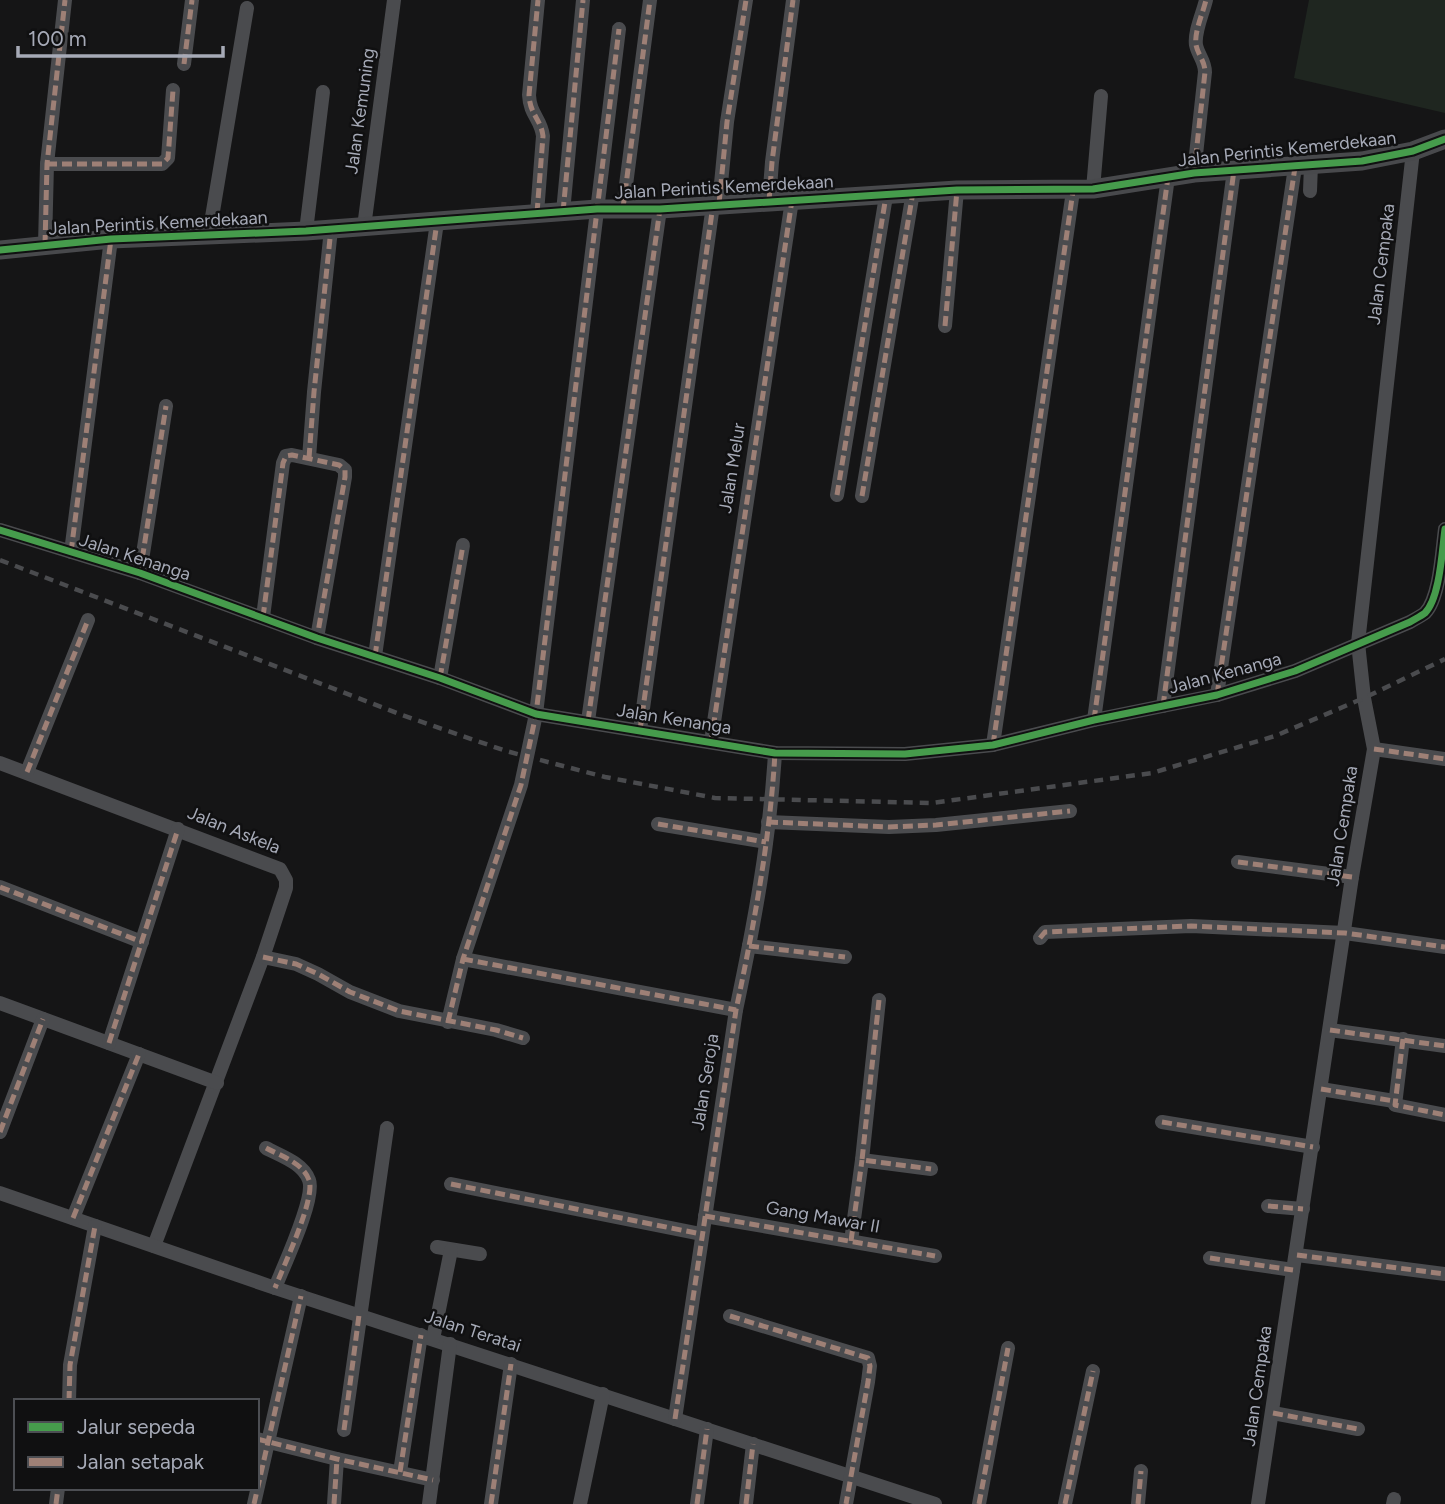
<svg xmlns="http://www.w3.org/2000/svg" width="1445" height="1504" viewBox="0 0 1445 1504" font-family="Figtree,sans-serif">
	<rect width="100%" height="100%" fill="#151516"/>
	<!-- green -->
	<polygon fill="#1f2620" points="1309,0 1445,0 1445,113 1294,78"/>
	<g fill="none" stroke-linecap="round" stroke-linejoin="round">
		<!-- street -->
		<g stroke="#4a4b4e" stroke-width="14">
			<polyline points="184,64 192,0"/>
			<polyline points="47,164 162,164 168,158 173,90"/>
			<path d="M1194 173 1205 72C1205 61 1198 55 1196 45 1194 32 1203 13 1206 0"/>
			<polyline points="1093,189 1101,96"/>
			<polyline points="1310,191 1311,165"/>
			<polyline points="769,201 772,162 793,0"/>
			<polyline points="719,204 727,122 746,0"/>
			<polyline points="623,208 650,0"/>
			<polyline points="563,212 583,0"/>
			<path d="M537 213 543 136C541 119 530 115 529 95L538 0"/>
			<polyline points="364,227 394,0"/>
			<polyline points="306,231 323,92"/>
			<polyline points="209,235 247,8"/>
			<polyline points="45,245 47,164 65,0"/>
			<polyline points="945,326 957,190"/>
			<polyline points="309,458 314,392 331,229"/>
			<polyline points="837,495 886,196"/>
			<polyline points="862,496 913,192"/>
			<path d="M0 530 140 573 317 638 440 678 536 714 775 753 905 754 993 745 1094 720 1217 695 1295 671 1410 622C1415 619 1421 616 1425 613 1440 598 1442 550 1445 529"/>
			<polyline points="71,552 111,239"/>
			<polyline points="140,573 166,406"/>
			<polyline points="263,617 283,463 286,456 292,455 339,465 345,470 345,477 317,638"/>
			<polyline points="375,656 437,222"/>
			<polyline points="440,678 463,545"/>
			<polyline points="1217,695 1295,167"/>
			<polyline points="1163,706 1234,170"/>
			<polyline points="1094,720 1168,177"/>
			<polyline points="588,721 660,209"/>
			<polyline points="640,730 713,205"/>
			<polyline points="711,742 792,200"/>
			<polyline points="993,745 1073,191"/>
			<polyline points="1374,749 1445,759"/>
			<polyline points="0,763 280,869 286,880 286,888 263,957 154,1246"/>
			<polyline points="27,772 88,620"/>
			<polyline points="768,822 889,827 936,825 1070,811"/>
			<polyline points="658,824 766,842"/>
			<polyline points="1238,862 1352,877"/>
			<polyline points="0,887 142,942"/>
			<polyline points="1040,938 1045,932 1191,926 1345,933 1445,947"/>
			<polyline points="749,946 845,957"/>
			<polyline points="263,957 296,964 318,974 350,992 399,1011 496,1030 523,1038"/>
			<polyline points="463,959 736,1010"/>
			<polyline points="879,1000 862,1160 931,1169"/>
			<polyline points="0,1003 217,1083"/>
			<polyline points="448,1022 463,959 521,785 536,714 619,29"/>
			<polyline points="1330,1030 1445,1046"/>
			<polyline points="1403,1039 1395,1105 1445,1115"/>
			<polyline points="109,1043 178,829"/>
			<polyline points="1321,1089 1394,1101"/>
			<polyline points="1162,1122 1313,1147"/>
			<polyline points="0,1132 43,1019"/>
			<path d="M266 1148C281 1156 303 1163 309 1180 316 1198 283 1267 275 1288"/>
			<polyline points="451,1184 701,1234"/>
			<polyline points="0,1193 275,1288 935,1504"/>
			<polyline points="1268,1206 1303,1209"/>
			<polyline points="705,1216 935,1256"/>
			<polyline points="73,1218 139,1054"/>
			<polyline points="851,1241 862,1160"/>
			<polyline points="437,1247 480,1254"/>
			<polyline points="1297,1255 1445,1274"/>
			<polyline points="1210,1258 1293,1270"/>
			<polyline points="730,1316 868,1358 870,1366 868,1382 846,1504"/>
			<polyline points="433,1339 451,1250"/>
			<polyline points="69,1401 70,1365 95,1226"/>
			<polyline points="1273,1413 1358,1429"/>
			<path d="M675 1419 736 1010C754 925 770 839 775 753"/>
			<polyline points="344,1430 387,1128"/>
			<polyline points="257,1439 337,1459 433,1480"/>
			<polyline points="400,1472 421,1335"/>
			<polyline points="56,1504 58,1488"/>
			<polyline points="254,1504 301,1296"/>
			<polyline points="334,1504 337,1459"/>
			<polyline points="429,1504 450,1344"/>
			<polyline points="491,1504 511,1364"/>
			<polyline points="580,1504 603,1394"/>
			<polyline points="697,1504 707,1429"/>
			<polyline points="746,1504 753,1444"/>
			<polyline points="979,1504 1008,1348"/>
			<polyline points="1065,1504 1093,1371"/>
			<polyline points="1138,1504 1141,1471"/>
			<polyline points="1258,1504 1352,877 1374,749 1364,698 1358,643 1413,151"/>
			<polyline points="1393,1504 1394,1499"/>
		</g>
		<!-- secondary -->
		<polyline stroke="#48494c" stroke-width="19" points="0,250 111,239 306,231 597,209 660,209 957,190 1093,189 1194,173 1362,161 1413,151 1445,139"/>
		<!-- rail -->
		<polyline stroke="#4a4b4e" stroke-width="4.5" stroke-dasharray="9 7" stroke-linecap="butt" points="0,560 402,715 506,751 605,777 715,798 932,803 1152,773 1275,736 1364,698 1445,659"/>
		<!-- quiet -->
		<g stroke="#9e8076" stroke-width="5" stroke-dasharray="10 5" stroke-linecap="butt">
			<polyline points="184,64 192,0"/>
			<polyline points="47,164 162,164 168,158 173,90"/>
			<path d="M1194 173 1205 72C1205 61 1198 55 1196 45 1194 32 1203 13 1206 0"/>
			<polyline points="769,201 772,162 793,0"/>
			<polyline points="719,204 727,122 746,0"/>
			<polyline points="623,208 650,0"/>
			<polyline points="563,212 583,0"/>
			<path d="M537 213 543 136C541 119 530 115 529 95L538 0"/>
			<polyline points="45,245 47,164 65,0"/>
			<polyline points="945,326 957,190"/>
			<polyline points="309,458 314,392 331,229"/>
			<polyline points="837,495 886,196"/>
			<polyline points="862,496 913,192"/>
			<polyline points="71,552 111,239"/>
			<polyline points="140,573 166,406"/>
			<polyline points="263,617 283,463 286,456 292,455 339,465 345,470 345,477 317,638"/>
			<polyline points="375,656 437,222"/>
			<polyline points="440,678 463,545"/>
			<polyline points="1217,695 1295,167"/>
			<polyline points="1163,706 1234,170"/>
			<polyline points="1094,720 1168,177"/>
			<polyline points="588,721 660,209"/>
			<polyline points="640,730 713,205"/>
			<polyline points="711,742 792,200"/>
			<polyline points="993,745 1073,191"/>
			<polyline points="1374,749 1445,759"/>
			<polyline points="27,772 88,620"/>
			<polyline points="768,822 889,827 936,825 1070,811"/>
			<polyline points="658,824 766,842"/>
			<polyline points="1238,862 1352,877"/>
			<polyline points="0,887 142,942"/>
			<polyline points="1040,938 1045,932 1191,926 1345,933 1445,947"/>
			<polyline points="749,946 845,957"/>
			<polyline points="263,957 296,964 318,974 350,992 399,1011 496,1030 523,1038"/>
			<polyline points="463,959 736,1010"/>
			<polyline points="879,1000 862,1160 931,1169"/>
			<polyline points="448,1022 463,959 521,785 536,714 619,29"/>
			<polyline points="1330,1030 1445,1046"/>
			<polyline points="1403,1039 1395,1105 1445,1115"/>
			<polyline points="109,1043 178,829"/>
			<polyline points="1321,1089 1394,1101"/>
			<polyline points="1162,1122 1313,1147"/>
			<polyline points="0,1132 43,1019"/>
			<path d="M266 1148C281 1156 303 1163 309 1180 316 1198 283 1267 275 1288"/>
			<polyline points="451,1184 701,1234"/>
			<polyline points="1268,1206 1303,1209"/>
			<polyline points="705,1216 935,1256"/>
			<polyline points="73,1218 139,1054"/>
			<polyline points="851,1241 862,1160"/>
			<polyline points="1297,1255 1445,1274"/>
			<polyline points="1210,1258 1293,1270"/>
			<polyline points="730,1316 868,1358 870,1366 868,1382 846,1504"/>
			<polyline points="69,1401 70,1365 95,1226"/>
			<polyline points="1273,1413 1358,1429"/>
			<path d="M675 1419 736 1010C754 925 770 839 775 753"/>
			<polyline points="344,1430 359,1315"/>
			<polyline points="257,1439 337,1459 433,1480"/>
			<polyline points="400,1472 421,1335"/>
			<polyline points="56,1504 58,1488"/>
			<polyline points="254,1504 301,1296"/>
			<polyline points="334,1504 337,1459"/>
			<polyline points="491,1504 511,1364"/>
			<polyline points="697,1504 707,1429"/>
			<polyline points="746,1504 753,1444"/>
			<polyline points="979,1504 1008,1348"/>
			<polyline points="1065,1504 1093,1371"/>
			<polyline points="1138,1504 1141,1471"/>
		</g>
		<defs>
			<g id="cycleway">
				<polyline points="0,250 111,239 306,231 597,209 660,209 957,190 1093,189 1194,173 1362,161 1413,151 1445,139"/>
				<path d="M0 530 140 573 317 638 440 678 536 714 775 753 905 754 993 745 1094 720 1217 695 1295 671 1410 622C1415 619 1421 616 1425 613 1440 598 1442 550 1445 529"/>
			</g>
		</defs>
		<!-- cycleway casing -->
		<use href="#cycleway" stroke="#101011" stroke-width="11"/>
		<!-- cycleway -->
		<use href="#cycleway" stroke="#469c4c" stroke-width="7"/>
	</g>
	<g text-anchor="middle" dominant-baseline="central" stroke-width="5" stroke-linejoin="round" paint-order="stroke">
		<!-- street labels -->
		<g font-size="18" fill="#a6aab7" stroke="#101011">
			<text transform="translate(360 111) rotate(-82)">Jalan Kemuning</text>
			<text transform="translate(1287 149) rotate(-6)">Jalan Perintis Kemerdekaan</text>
			<text transform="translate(724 187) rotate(-3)">Jalan Perintis Kemerdekaan</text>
			<text transform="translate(158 223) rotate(-3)">Jalan Perintis Kemerdekaan</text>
			<text transform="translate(1381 264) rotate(-83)">Jalan Cempaka</text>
			<text transform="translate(732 468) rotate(-81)">Jalan Melur</text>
			<text transform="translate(135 557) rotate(18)">Jalan Kenanga</text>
			<text transform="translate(1225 673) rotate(-15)">Jalan Kenanga</text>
			<text transform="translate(674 719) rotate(9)">Jalan Kenanga</text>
			<text transform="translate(1342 826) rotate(-81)">Jalan Cempaka</text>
			<text transform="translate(234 830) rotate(22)">Jalan Askela</text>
			<text transform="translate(705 1082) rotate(-81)">Jalan Seroja</text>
			<text transform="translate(823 1217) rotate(10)">Gang Mawar II</text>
			<text transform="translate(473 1331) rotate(18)">Jalan Teratai</text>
			<text transform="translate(1257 1386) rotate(-82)">Jalan Cempaka</text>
		</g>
	</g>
	<!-- legend -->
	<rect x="14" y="1399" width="245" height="91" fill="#101011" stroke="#4c4e53" stroke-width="2"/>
	<rect x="28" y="1422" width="35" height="10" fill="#469c4c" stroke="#4c4e53" stroke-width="2"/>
	<text x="77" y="1434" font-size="21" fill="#a6aab7">Jalur sepeda</text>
	<rect x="28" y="1457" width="35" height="10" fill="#9e8076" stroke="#4c4e53" stroke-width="2"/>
	<text x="77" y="1469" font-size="21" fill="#a6aab7">Jalan setapak</text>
	<!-- scale -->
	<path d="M18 46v10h205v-10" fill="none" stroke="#a6aab7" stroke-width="3.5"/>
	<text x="28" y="46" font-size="21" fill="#a6aab7" stroke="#101011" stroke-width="5" paint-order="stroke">100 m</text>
</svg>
